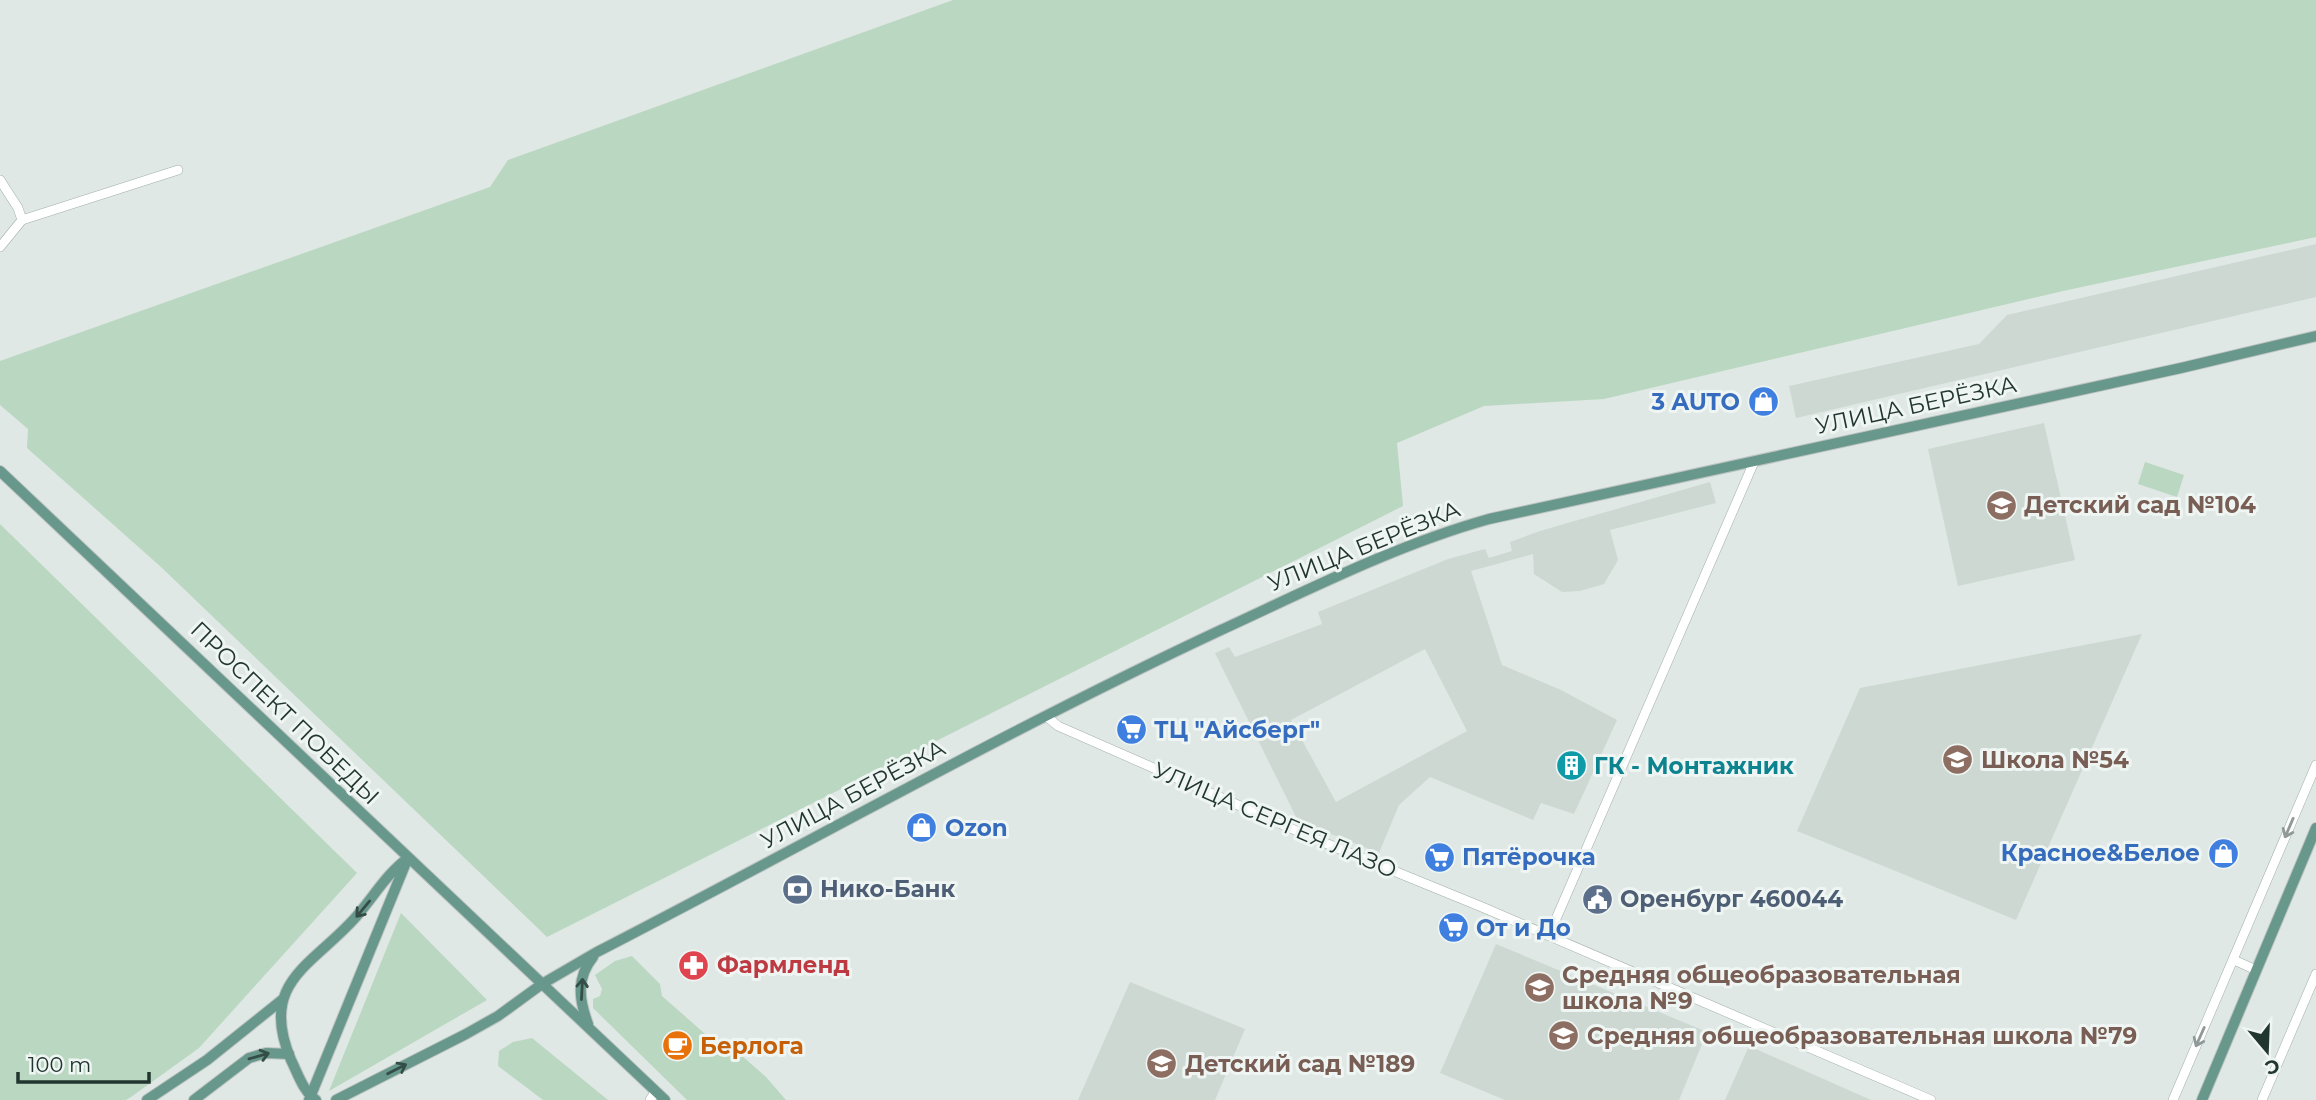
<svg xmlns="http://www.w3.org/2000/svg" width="2316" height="1100" viewBox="0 0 2316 1100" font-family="Montserrat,sans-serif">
	<rect width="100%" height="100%" fill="#dfe8e4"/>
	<!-- built -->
	<g fill="#cdd8d3" fill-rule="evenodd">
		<polygon points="2316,244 2316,297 1796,418 1789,386 1979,344 2007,315"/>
		<polygon points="2044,423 2075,560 1958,586 1928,449"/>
		<path d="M1710 482 1716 503 1610 530 1618 560 1604 584 1580 591 1562 592 1534 574 1533 554 1471 571 1502 665 1561 690 1617 720 1574 814 1541 803 1533 820 1430 777 1399 805 1379 853 1298 821 1215 653 1229 647 1235 657 1322 624 1318 612 1448 559 1485 549 1489 558 1512 551 1510 542 1540 531ZM1425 649 1467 731 1336 802 1291 720Z"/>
		<polygon points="2142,634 2016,920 1797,831 1860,688"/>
		<polygon points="1496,944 1707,1032 1679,1100 1505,1100 1440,1073"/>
		<polygon points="1130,982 1245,1029 1215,1100 1078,1100"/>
		<polygon points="1749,1046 1871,1100 1725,1100"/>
	</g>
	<!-- green -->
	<g fill="#bad7c1">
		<polygon points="953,0 2316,0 2316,237 2063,291 1604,399 1484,406 1397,443 1403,506 547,937 161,567 27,448 28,429 0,405 0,361 490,187 508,160"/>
		<polygon points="2145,462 2184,475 2177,497 2138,484"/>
		<polygon points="0,524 357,873 199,1048 131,1097 126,1100 0,1100"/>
		<polygon points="401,913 487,1000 329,1091"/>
		<polygon points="632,956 660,984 662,996 721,1048 732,1047 766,1077 786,1100 687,1100 593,1008 593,999 600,996 602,989 595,975 615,961"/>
		<polygon points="532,1038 608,1100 543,1100 498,1066 499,1051 513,1042"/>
	</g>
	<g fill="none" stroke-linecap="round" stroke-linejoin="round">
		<defs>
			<g id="minor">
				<polyline points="0,180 18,208 22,220"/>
				<polyline points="0,247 22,220 178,170"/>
				<polyline points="1046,716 1058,726 1313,838 1482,907 1931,1100"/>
				<polyline points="1549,935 1754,462"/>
				<polyline points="2234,960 2256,970"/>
				<polyline points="650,1100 656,1091"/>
				<polyline points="2173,1100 2316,765"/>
				<polyline points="2262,1100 2316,974"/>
			</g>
			<g id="major">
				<polyline points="0,471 665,1100"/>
				<path d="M588 1024C579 1000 576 978 593 957"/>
				<polyline points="147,1100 207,1060 282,1000"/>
				<polyline points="194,1100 249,1058 266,1053 289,1054"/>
				<polyline points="309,1100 407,860"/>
				<path d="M316 1100C303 1091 298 1074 291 1060 258 982 312 966 355 918 373 898 386 874 408 858"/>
				<path d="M336 1100 466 1034 498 1016 542 984 597 952C805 845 1009 729 1221 630 1308 590 1396 545 1489 519L2181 368 2316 336"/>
				<polyline points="2202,1100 2316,828"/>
			</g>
		</defs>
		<!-- minor casing -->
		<use href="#minor" stroke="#a3afaa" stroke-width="10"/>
		<!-- major casing -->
		<use href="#major" stroke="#bdc3c1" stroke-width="12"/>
		<!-- minor -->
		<use href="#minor" stroke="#fff" stroke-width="9"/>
		<!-- major -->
		<use href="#major" stroke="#68988c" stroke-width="10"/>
	</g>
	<!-- one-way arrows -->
	<defs><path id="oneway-shaft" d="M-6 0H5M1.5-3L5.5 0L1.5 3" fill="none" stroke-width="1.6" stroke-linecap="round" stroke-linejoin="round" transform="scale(1.75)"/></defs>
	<g stroke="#909a98">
		<use href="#oneway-shaft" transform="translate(2289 828) rotate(113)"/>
		<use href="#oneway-shaft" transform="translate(2200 1037) rotate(114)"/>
	</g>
	<g stroke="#344e47">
		<use href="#oneway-shaft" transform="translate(363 909) rotate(130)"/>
		<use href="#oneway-shaft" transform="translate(582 989) rotate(-87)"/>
		<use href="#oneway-shaft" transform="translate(259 1056) rotate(-16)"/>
		<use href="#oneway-shaft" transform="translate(397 1069) rotate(-27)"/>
	</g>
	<!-- icons -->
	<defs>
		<symbol id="shop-disc" viewBox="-11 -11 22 22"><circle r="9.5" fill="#3f7fe0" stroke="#eef5f2"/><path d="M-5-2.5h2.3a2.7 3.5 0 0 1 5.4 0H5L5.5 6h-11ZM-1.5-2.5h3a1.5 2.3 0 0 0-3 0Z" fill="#fff"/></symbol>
		<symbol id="school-disc" viewBox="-11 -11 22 22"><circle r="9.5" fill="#8d6e63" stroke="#eef5f2"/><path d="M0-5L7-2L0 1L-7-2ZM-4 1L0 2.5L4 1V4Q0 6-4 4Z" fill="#fff"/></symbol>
		<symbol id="supermarket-disc" viewBox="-11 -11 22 22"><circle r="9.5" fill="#3f7fe0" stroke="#eef5f2"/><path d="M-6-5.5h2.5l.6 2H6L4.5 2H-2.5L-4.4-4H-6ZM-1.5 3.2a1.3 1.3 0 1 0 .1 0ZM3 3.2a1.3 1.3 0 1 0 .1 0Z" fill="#fff"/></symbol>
		<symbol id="building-disc" viewBox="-11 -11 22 22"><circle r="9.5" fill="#0f9aa8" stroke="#eef5f2"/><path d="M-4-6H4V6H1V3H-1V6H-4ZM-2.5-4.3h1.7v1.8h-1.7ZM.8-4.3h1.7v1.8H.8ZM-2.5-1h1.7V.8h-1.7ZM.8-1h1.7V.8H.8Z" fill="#fff"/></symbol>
		<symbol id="bank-disc" viewBox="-11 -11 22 22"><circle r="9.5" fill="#5c6f8a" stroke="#eef5f2"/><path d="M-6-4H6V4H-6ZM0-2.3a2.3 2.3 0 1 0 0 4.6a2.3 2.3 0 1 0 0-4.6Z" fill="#fff"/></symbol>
		<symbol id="civic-disc" viewBox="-11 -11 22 22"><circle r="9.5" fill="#5c6f8a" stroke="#eef5f2"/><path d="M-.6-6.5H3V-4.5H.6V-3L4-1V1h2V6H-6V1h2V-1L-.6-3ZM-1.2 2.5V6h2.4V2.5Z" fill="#fff"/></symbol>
		<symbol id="pharmacy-disc" viewBox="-11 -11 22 22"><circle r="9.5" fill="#e0444e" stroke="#eef5f2"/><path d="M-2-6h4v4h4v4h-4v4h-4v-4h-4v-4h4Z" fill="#fff"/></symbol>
		<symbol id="cafe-disc" viewBox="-11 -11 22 22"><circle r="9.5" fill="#e8710a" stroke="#eef5f2"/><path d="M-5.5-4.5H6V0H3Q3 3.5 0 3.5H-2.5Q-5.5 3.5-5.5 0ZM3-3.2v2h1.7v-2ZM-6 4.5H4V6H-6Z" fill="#fff"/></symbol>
	</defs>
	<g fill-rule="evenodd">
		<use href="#shop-disc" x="1746" y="384" width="35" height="35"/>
		<use href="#school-disc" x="1984" y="488" width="35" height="35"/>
		<use href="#supermarket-disc" x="1114" y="712" width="35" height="35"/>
		<use href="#school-disc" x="1940" y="742" width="35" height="35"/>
		<use href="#building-disc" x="1554" y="748" width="35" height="35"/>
		<use href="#shop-disc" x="904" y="810" width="35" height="35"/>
		<use href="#shop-disc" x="2206" y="836" width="35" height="35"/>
		<use href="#supermarket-disc" x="1422" y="840" width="35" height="35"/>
		<use href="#bank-disc" x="780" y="872" width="35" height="35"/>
		<use href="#civic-disc" x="1580" y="882" width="35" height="35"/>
		<use href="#supermarket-disc" x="1436" y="910" width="35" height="35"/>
		<use href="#pharmacy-disc" x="676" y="948" width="35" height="35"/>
		<use href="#school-disc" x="1522" y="970" width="35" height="35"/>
		<use href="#school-disc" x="1546" y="1018" width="35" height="35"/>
		<use href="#cafe-disc" x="660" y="1028" width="35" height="35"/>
		<use href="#school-disc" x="1144" y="1046" width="35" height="35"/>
	</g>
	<g text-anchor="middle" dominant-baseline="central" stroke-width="6" stroke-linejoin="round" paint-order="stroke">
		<!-- shop labels -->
		<g font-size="23" font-weight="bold" fill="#366cbe" stroke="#eef5f2" text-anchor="start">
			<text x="1740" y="402" text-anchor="end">3 AUTO</text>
			<text x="1154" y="730">ТЦ "Айсберг"</text>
			<text x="945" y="828">Ozon</text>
			<text x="2200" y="853" text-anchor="end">Красное&amp;Белое</text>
			<text x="1462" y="857">Пятёрочка</text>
			<text x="1476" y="928">От и До</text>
		</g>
		<!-- street labels -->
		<g font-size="23" fill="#223630" stroke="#eef5f2">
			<text transform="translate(1916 405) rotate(-12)">УЛИЦА БЕРЁЗКА</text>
			<text transform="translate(1364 546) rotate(-22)">УЛИЦА БЕРЁЗКА</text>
			<text transform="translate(285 713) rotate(44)">ПРОСПЕКТ ПОБЕДЫ</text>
			<text transform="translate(853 794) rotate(-28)">УЛИЦА БЕРЁЗКА</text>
			<text transform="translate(1275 820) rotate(23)">УЛИЦА СЕРГЕЯ ЛАЗО</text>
		</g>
		<!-- education labels -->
		<g font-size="23" font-weight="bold" fill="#785e54" stroke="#eef5f2" text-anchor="start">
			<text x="2024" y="505">Детский сад №104</text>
			<text x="1981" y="760">Школа №54</text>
			<text x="1562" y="975">Средняя общеобразовательная<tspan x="1562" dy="26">школа №9</tspan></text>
			<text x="1587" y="1036">Средняя общеобразовательная школа №79</text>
			<text x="1185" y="1064">Детский сад №189</text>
		</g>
		<!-- culture labels -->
		<g font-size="23" font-weight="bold" fill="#0d838f" stroke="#eef5f2" text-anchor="start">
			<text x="1594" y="766">ГК - Монтажник</text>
		</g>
		<!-- service labels -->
		<g font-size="23" font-weight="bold" fill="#4e5e75" stroke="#eef5f2" text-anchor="start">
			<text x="820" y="889">Нико-Банк</text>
			<text x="1620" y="899">Оренбург 460044</text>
		</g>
		<!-- health labels -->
		<g font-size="23" font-weight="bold" fill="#be3a42" stroke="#eef5f2" text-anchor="start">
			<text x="717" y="965">Фармленд</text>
		</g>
		<!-- food labels -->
		<g font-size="23" font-weight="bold" fill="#c56008" stroke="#eef5f2" text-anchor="start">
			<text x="700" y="1046">Берлога</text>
		</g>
	</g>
	<!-- north arrow -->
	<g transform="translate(2267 1051) rotate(161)" stroke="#eef5f2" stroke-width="5" paint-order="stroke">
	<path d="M0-5L12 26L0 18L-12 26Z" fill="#223630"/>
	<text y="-10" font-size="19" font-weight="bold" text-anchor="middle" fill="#223630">С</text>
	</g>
	<!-- scale -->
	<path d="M18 1072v10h131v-10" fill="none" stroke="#223630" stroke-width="3.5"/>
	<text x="28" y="1072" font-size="21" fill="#223630" stroke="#eef5f2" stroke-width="5" paint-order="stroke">100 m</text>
</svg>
